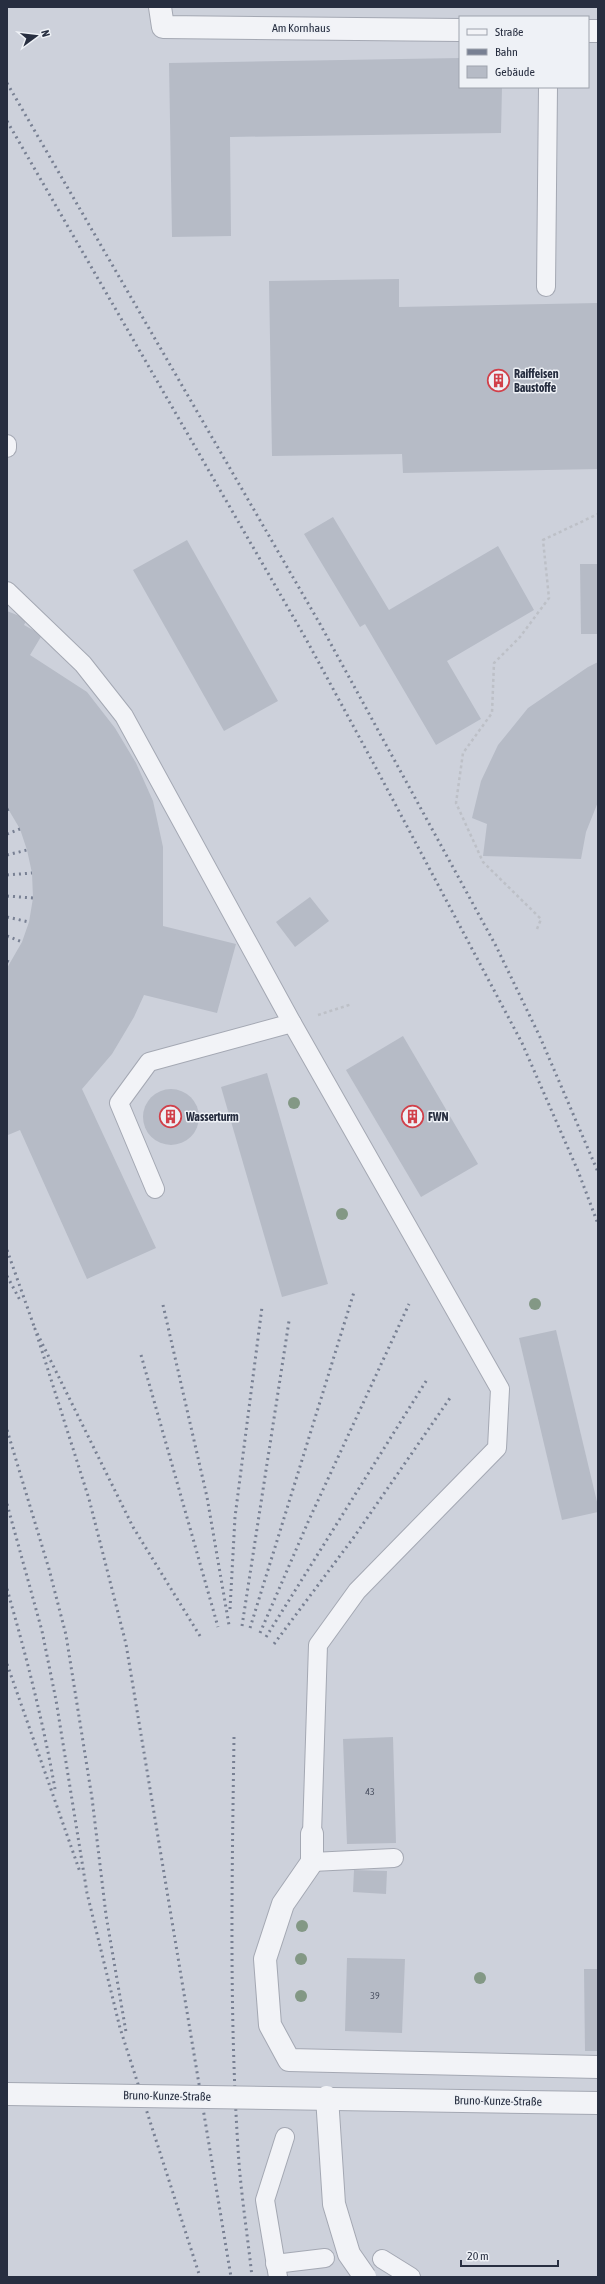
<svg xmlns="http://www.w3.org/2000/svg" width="605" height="2284" viewBox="0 0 605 2284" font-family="'Asap Condensed',sans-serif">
	<rect width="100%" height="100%" fill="#dfe2e9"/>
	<!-- built -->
	<path fill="#cdd1db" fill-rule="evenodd" d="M7 7H598V2277H7ZM460 17H588V87H460Z"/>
	<!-- building -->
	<g fill="#b6bbc6">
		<polygon points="460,58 460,87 502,87 501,133 230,137 231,236 172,237 169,63"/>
		<polygon points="399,279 399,307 598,303 598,469 403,473 402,454 272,456 269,281"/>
		<polygon points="333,517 389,610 498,546 534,610 447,661 481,719 436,745 365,624 360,627 304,534"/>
		<polygon points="187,540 278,701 224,731 133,570"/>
		<polygon points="580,564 598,564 598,634 581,634"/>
		<polygon points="7,611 27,619 24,625 42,635 30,655 87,692 115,728 136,763 153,801 163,847 163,926 236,944 217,1013 144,995 134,1017 112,1054 82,1089 156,1248 87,1279 20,1130 8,1135 7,1133 7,968 22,942 29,922 33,898 32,873 27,850 20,829 7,807"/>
		<polygon points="598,662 598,802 586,832 581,859 483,856 487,824 472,818 481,781 498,745 528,708 588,667"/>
		<polygon points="310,897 329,921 295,947 276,922"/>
		<polygon points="403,1036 478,1164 421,1197 346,1070"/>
		<polygon points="267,1073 328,1284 282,1297 221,1087"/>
		<circle cx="171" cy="1117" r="28"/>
		<polygon points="556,1330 598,1506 598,1512 562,1520 519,1338"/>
		<polygon points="393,1737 396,1843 347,1844 343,1739"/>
		<polygon points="354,1870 387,1871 386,1894 353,1892"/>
		<polygon points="347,1958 405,1959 402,2033 345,2031"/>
		<polygon points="584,1969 598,1969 598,2051 585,2051"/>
	</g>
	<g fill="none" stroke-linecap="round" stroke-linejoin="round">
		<defs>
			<g id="service">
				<polyline points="546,287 548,87"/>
				<polyline points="7,444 7,448"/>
				<polyline points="7,591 83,664 124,716 292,1023"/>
				<polyline points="155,1189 119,1103 149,1062 292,1023 500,1389 497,1448 357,1591 318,1645 312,1834"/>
				<polyline points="312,1862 394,1858"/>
				<polyline points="382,2259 411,2277"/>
				<polyline points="275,2264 325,2258"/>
				<polyline points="278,2277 265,2200 285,2137"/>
			</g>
			<g id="minor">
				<polyline points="160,7 163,27 460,30"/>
				<polyline points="588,31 598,31"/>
				<polyline points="312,1834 312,1862 283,1904 265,1959 270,2025 289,2060 598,2067"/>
			</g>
		</defs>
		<!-- service casing -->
		<use href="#service" stroke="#a4a8b3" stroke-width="20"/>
		<!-- minor casing -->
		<use href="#minor" stroke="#a4a8b3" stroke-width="24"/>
		<!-- path -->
		<g stroke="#bdc0c7" stroke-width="2.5" stroke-dasharray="3 3" stroke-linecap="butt">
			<polyline points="537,929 541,919 483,862 456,803 463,753 492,713 494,663 520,637 549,598 543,540 598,514"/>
			<polyline points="318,1015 352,1004"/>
		</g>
		<!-- service -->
		<use href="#service" stroke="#f2f3f7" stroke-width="18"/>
		<!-- minor -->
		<use href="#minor" stroke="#f2f3f7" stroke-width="22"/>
		<!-- rail -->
		<g stroke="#788093" stroke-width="3" stroke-dasharray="2 4" stroke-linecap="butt">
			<polyline points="7,83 320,624 496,946 540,1037 598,1172"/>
			<polyline points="7,121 306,639 376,768 522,1043 578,1171 598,1224"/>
			<polyline points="7,810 9,809"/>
			<polyline points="7,834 20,829"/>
			<polyline points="7,855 27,850"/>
			<polyline points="7,875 32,873"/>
			<polyline points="7,896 33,898"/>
			<polyline points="7,917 29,922"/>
			<polyline points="7,936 22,942"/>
			<polyline points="7,961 11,963"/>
			<polyline points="7,1250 35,1329"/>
			<polyline points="7,1276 21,1302"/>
			<polyline points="163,1305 207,1497 229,1625"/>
			<polyline points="141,1355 218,1627"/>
			<polyline points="7,1430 49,1569 66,1635 92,1798 106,1915 126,2032"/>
			<polyline points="7,1504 42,1631 56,1700 87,1893 120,2028 200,2277"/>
			<path d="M7 1589C26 1655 43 1721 55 1789"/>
			<polyline points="230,1609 235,1517 262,1307"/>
			<polyline points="242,1626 289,1321"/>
			<polyline points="250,1628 354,1292"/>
			<polyline points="260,1633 308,1522 409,1304"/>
			<polyline points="200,1636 133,1527 35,1329 89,1499 126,1644 231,2277"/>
			<polyline points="266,1637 428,1378"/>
			<polyline points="274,1644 354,1537 450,1398"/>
			<polyline points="7,1664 80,1872"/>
			<path d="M234 1737C232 1879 229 2022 239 2163 242 2201 248 2239 252 2277"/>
		</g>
		<defs>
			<g id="minor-bridge">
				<polyline points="7,2094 598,2103"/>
				<polyline points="327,2097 334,2204 349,2254 365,2277"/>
			</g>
		</defs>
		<!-- minor-bridge casing -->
		<use href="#minor-bridge" stroke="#a4a8b3" stroke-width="24" stroke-linecap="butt"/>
		<!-- minor-bridge -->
		<use href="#minor-bridge" stroke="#f2f3f7" stroke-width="22"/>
	</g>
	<!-- trees -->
	<g fill="#839885">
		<circle cx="294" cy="1103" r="6"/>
		<circle cx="342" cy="1214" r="6"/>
		<circle cx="535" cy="1304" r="6"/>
		<circle cx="302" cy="1926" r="6"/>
		<circle cx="301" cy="1959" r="6"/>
		<circle cx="480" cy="1978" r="6"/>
		<circle cx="301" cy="1996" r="6"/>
	</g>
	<!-- icons -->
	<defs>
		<symbol id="building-ring" viewBox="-11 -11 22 22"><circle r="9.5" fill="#eef1f6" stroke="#d1404a" stroke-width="1.5"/><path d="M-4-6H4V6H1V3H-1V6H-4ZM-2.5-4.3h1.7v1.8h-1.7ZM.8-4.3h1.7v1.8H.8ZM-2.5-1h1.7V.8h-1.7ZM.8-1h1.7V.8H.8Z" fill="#d1404a"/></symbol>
	</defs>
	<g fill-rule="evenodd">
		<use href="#building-ring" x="486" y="368" width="25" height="25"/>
		<use href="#building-ring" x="158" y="1104" width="25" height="25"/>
		<use href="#building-ring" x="400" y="1104" width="25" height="25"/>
	</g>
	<g text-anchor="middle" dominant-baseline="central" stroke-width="3" stroke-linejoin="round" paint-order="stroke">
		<!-- number labels -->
		<g font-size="10" fill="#4b5162">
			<text x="370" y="1791">43</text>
			<text x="375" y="1995">39</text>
		</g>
		<!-- street labels -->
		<g font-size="12" fill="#272e40" stroke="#eef1f6">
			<text x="301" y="28">Am Kornhaus</text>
			<text transform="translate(167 2096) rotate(1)">Bruno-Kunze-Straße</text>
			<text transform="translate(498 2101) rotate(1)">Bruno-Kunze-Straße</text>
		</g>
		<!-- poi labels -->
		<g font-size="12" font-weight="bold" fill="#272e40" stroke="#eef1f6" text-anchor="start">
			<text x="514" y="374">Raiffeisen<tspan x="514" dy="14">Baustoffe</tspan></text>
			<text x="186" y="1117">Wasserturm</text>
			<text x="428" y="1117">FWN</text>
		</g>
	</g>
	<!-- border -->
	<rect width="605" height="2284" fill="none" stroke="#272e40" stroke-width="16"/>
	<!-- legend -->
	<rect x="459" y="16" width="130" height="72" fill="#eef1f6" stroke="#9ea3ad"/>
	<rect x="467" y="29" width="20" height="6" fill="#f2f3f7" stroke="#9ea3ad"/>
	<text x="495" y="36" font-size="12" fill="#272e40">Straße</text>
	<rect x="467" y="49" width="20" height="6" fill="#788093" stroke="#9ea3ad"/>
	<text x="495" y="56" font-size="12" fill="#272e40">Bahn</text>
	<rect x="467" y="66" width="20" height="12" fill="#b6bbc6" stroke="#9ea3ad"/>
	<text x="495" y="76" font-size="12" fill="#272e40">Gebäude</text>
	<!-- north arrow -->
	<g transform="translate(36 36) rotate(75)" stroke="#eef1f6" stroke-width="3" paint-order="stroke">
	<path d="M0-3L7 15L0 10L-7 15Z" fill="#272e40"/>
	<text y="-6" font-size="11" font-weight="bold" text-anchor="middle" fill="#272e40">N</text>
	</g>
	<!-- scale -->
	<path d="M461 2260v6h97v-6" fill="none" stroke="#272e40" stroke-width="2"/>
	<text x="467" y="2260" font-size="12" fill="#272e40" stroke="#eef1f6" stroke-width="3" paint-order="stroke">20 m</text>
</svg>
